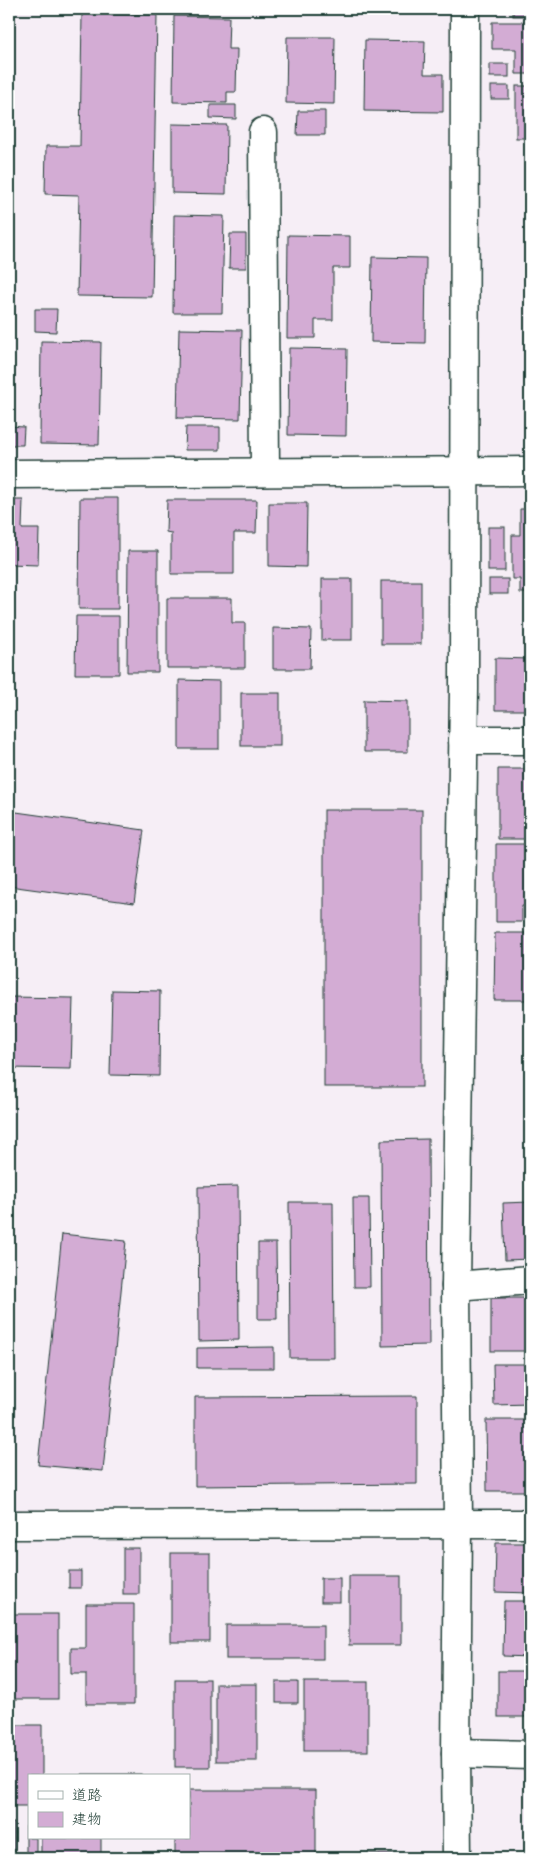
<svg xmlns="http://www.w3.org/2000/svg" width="539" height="1867" viewBox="0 0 539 1867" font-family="'Shantell Sans','Klee One',sans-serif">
	<rect width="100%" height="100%" fill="#f6eef6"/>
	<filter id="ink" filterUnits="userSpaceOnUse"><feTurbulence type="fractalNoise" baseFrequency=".02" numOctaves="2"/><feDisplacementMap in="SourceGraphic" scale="10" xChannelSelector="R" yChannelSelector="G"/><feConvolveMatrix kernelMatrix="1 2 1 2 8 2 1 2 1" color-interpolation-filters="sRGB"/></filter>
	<g filter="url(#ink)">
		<!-- building -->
		<g fill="#d3acd4" stroke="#1f3d34">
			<rect x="513" y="9" width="17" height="7"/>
			<polygon points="82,14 157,15 152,297 77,296 79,195 45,194 46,146 80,146"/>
			<polygon points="174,16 229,17 228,49 237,49 236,92 227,92 227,103 173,102"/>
			<polygon points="492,22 530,22 530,74 516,74 516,49 492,49"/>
			<polygon points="287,37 335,37 334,104 286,103"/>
			<polygon points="365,40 425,41 424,74 443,74 443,112 364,111"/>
			<rect x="490" y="64" width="19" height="13"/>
			<rect x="491" y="86" width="18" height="13"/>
			<rect x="516" y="86" width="14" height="52"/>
			<polygon points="210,105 236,105 236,119 210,118"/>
			<polygon points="298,111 325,111 325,135 297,135"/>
			<polygon points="172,124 227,125 226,194 172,193"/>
			<polygon points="174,215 224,216 222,313 173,313"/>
			<polygon points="230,234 246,234 246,268 229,268"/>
			<polygon points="288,235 350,236 350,268 333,268 333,320 315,320 315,338 287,338"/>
			<polygon points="372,257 426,258 425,343 371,342"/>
			<polygon points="35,309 57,309 56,332 35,331"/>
			<polygon points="179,329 242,330 240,419 177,418"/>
			<polygon points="41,341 101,342 99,445 40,444"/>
			<polygon points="289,348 347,349 346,436 288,435"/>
			<polygon points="9,426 24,427 23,445 9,445"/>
			<polygon points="186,427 220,427 220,450 185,450"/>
			<polygon points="80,498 118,498 118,609 79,609"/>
			<polygon points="9,500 23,500 22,529 39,529 38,565 9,564"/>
			<polygon points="167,500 257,500 256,533 234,533 234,574 171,574 171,533 166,532"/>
			<polygon points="269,503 307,503 306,567 269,566"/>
			<polygon points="520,509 530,509 530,593 520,593 520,579 512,579 512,535 520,535"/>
			<rect x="488" y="527" width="17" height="44"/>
			<polygon points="128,551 158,551 158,672 127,672"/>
			<rect x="322" y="579" width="30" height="61"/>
			<rect x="489" y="579" width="19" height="15"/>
			<rect x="381" y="581" width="40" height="63"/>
			<polygon points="167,598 232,598 232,623 245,623 245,668 167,668"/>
			<polygon points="76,616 119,616 119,674 75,674"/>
			<polygon points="273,628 311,629 310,669 273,669"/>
			<polygon points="495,658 530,659 530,710 495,710"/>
			<polygon points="179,680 219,681 219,749 179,749"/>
			<rect x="241" y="693" width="39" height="53"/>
			<polygon points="364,700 408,701 408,752 364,752"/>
			<polygon points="498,769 530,769 529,839 498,839"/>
			<rect x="324" y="810" width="98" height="277"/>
			<polygon points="9,811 144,830 134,903 9,886"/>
			<polygon points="496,844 530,844 530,906 522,906 522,922 496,922"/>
			<polygon points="495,933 530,933 530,1000 494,1000"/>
			<polygon points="112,990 160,991 159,1076 110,1075"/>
			<polygon points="9,997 73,998 71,1069 9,1068"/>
			<polygon points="428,1139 429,1345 382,1346 381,1140"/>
			<polygon points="238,1186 239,1340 199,1341 198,1187"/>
			<polygon points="353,1198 369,1198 370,1287 354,1287"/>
			<polygon points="289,1202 333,1202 334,1358 290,1358"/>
			<polygon points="530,1202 530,1259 505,1260 503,1203"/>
			<polygon points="62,1234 126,1241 103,1471 38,1465"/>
			<polygon points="258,1243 276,1243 277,1319 258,1319"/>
			<rect x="491" y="1298" width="39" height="53"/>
			<polygon points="274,1347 274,1368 197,1368 197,1348"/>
			<polygon points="493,1364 530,1364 530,1404 494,1405"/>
			<polygon points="417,1396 417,1484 195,1486 195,1397"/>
			<polygon points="486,1420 530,1420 530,1468 528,1468 528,1491 487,1491"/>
			<polygon points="496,1543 530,1543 530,1593 495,1592"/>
			<rect x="123" y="1548" width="16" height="46"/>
			<rect x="171" y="1553" width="39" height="89"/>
			<rect x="69" y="1571" width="12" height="17"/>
			<rect x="349" y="1576" width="52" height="69"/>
			<rect x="321" y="1578" width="19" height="24"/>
			<polygon points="504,1601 530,1601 530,1657 503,1656"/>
			<polygon points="86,1604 134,1604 134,1704 86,1704 86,1674 71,1674 71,1648 86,1648"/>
			<rect x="9" y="1614" width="49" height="85"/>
			<rect x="226" y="1625" width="97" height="34"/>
			<rect x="498" y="1671" width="32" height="46"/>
			<rect x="175" y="1679" width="35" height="88"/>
			<rect x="276" y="1682" width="22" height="21"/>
			<rect x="304" y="1682" width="64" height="69"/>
			<rect x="216" y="1684" width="41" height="77"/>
			<polygon points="9,1725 42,1725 42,1776 29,1776 29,1806 9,1806"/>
			<rect x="82" y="1774" width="59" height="2"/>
			<polygon points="189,1790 316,1790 316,1858 175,1858 175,1838 189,1838"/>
			<rect x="9" y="1823" width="5" height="35"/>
			<polygon points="26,1826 29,1826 29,1838 36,1838 36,1858 26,1858"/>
			<rect x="41" y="1838" width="60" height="20"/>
			<rect x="353" y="1854" width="83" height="4"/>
		</g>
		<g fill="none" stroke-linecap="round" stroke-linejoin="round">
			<defs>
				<g id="street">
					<polyline points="263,132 265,472"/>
					<polyline points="9,474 530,471"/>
					<polyline points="463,740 530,740"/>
					<polyline points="456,1286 530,1280"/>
					<polyline points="9,1525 530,1524"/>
					<polyline points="456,1753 530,1755"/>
					<polyline points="457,1858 456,1753 458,1524 456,1286 464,689 465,9"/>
				</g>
			</defs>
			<!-- street casing -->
			<use href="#street" stroke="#1f3d34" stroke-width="31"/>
			<!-- street -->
			<use href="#street" stroke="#fff" stroke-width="28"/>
		</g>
	</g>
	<!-- margin -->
	<rect width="539" height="1867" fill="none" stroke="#fff" stroke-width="30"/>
	<rect x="15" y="15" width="509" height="1837" fill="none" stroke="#1f3d34" stroke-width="2" filter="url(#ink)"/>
	<!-- legend -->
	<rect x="28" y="1774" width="162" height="65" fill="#ffffff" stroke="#a5b1ae"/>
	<rect x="38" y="1791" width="25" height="8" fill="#ffffff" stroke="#a5b1ae"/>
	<text x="72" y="1800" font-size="15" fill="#1f3d34">道路</text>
	<rect x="38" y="1812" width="25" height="15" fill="#d3acd4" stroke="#a5b1ae"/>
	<text x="72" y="1824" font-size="15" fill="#1f3d34">建物</text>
</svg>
